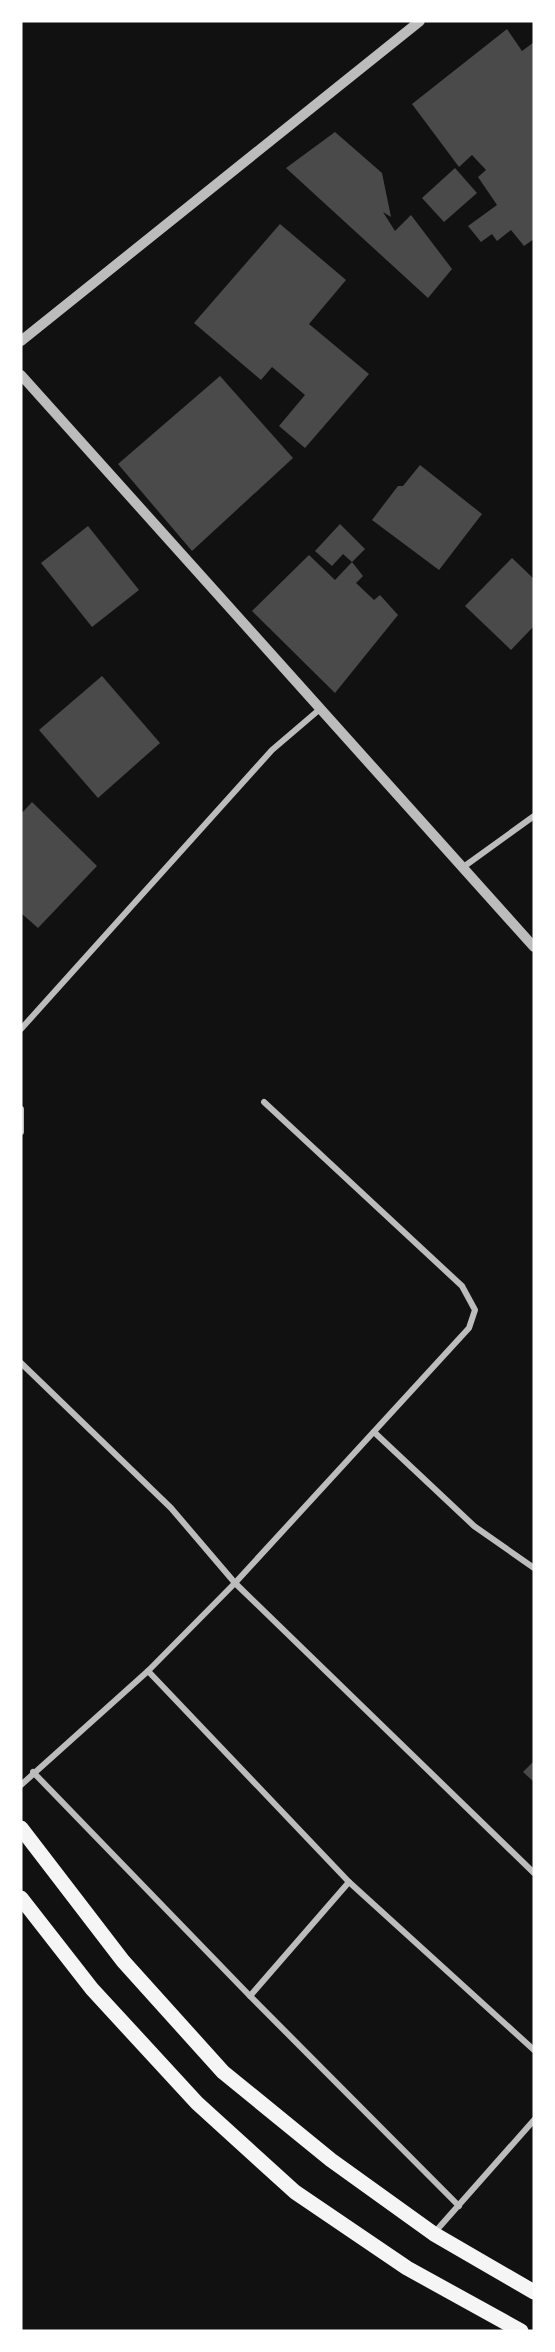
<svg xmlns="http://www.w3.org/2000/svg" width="555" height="2352" viewBox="0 0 555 2352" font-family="Rubik,sans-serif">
	<rect width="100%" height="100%" fill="#111"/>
	<!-- building -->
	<g fill="#4a4a4a">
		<polygon points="507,29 522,51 534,42 534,239 524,246 511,230 497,241 492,234 481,242 468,226 497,205 478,177 486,170 472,155 459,167 412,104"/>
		<polygon points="335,132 382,173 391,217 383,212 395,231 411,215 452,269 428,298 286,168"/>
		<polygon points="455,168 477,193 444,222 422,198"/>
		<polygon points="280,224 346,280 309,324 369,374 305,448 279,426 305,395 272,367 261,380 194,323"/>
		<polygon points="220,376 293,458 192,551 118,464"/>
		<polygon points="420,465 482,514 439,570 372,520 398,486 403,486"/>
		<polygon points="340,524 365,549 352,562 343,554 332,566 315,551"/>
		<polygon points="88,526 139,590 92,627 41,563"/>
		<polygon points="309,555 335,580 352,562 363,576 356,583 374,600 380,595 398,615 335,693 252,611"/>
		<polygon points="512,558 534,579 534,626 511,650 465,606"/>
		<polygon points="102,676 160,743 98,798 39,730"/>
		<polygon points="32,802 97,866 38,928 21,913 21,814"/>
		<polygon points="534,1761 534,1782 523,1772"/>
	</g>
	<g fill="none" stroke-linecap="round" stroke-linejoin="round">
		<!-- minor -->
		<g stroke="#bcbcbc" stroke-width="6">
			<polyline points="462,868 534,816"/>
			<polyline points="21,1029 272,750 320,709"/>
			<polyline points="21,1109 21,1132"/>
			<polyline points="21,1363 171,1508 235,1583 534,1873"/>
			<polyline points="374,1432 474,1526 534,1568"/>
			<polyline points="148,1671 349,1882 534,2050"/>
			<polyline points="33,1772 250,1996 459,2206"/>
			<polyline points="21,1785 148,1671 235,1583 469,1328 475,1310 462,1286 264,1102"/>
			<polyline points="250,1996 349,1882"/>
			<polyline points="435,2232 534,2120"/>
		</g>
		<!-- tertiary -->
		<g stroke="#bcbcbc" stroke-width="10">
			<polyline points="21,341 420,21"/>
			<polyline points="21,375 534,947"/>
		</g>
		<!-- primary -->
		<g stroke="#f5f5f5" stroke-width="15">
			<polyline points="21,1828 123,1961 223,2072 331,2160 434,2234 534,2292"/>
			<polyline points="21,1898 92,1989 197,2103 295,2192 407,2268 521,2331"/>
		</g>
	</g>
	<!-- border -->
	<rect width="555" height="2352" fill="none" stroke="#ffffff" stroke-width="45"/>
</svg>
